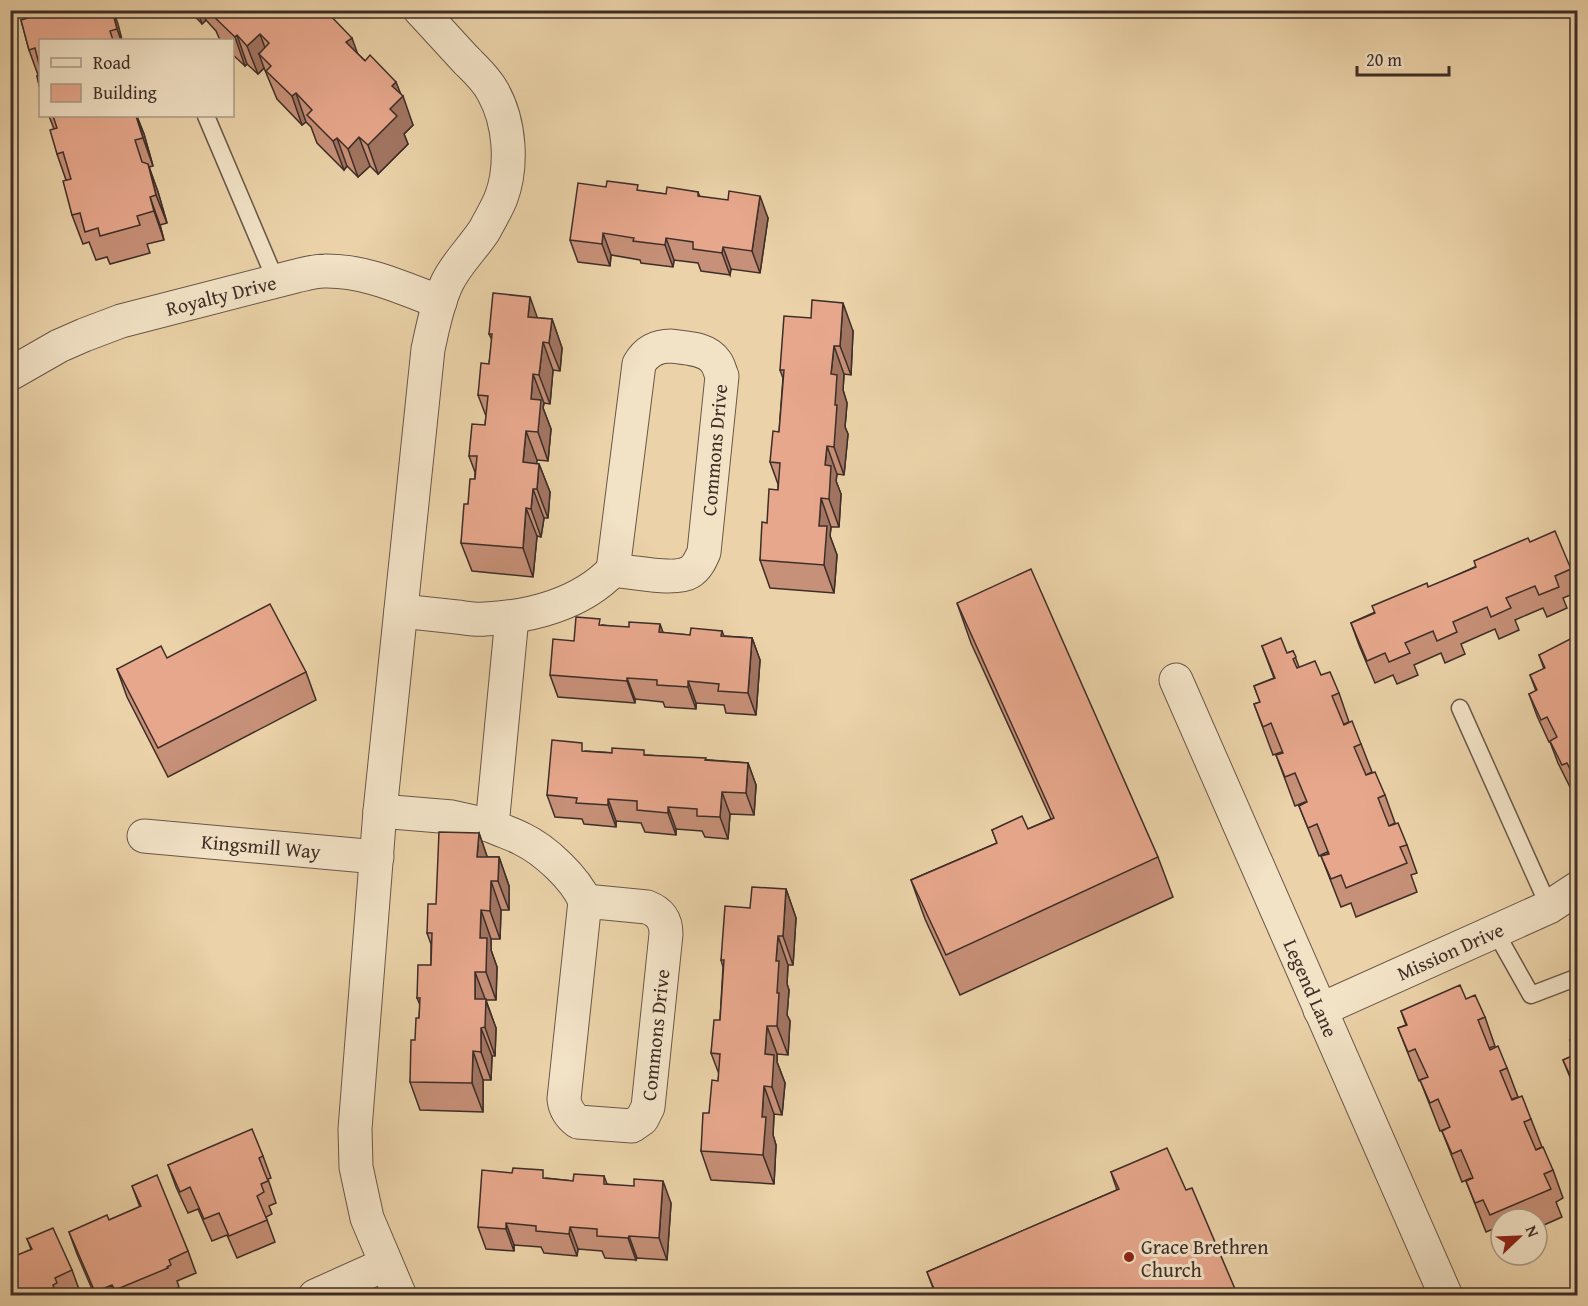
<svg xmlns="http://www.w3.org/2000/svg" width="1588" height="1306" viewBox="0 0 1588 1306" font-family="'Gentium Book Plus',serif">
	<rect width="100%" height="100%" fill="#ebd2a8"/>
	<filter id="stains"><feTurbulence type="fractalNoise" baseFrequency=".00333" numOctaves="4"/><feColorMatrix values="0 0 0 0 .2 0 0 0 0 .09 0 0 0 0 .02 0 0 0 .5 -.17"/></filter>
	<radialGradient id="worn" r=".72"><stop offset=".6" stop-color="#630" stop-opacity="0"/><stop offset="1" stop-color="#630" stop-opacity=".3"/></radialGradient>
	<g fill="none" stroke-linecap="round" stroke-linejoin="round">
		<defs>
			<g id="service">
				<polyline points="206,116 276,281"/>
				<polyline points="1460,708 1549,907"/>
				<polyline points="1495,931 1531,995 1578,977"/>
			</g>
			<g id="minor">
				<path d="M671 346C686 348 707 348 716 362 719 366 720 372 722 376L704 552C701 559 697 568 690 572 676 581 631 572 613 570L639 364C646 352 656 346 671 346Z"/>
				<path d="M10 374 59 346 84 335 121 321 296 276C305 274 315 271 324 271 365 270 402 288 440 302"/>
				<path d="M401 611C420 613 438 615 457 617 466 618 476 620 485 619 530 617 581 604 613 570"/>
				<path d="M512 617 492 826C502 831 513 834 522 839 545 850 575 878 585 901"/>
				<polyline points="1176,680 1446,1296"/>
				<polyline points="380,811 452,817 492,826"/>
				<polyline points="144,836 377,857"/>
				<path d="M585 901 647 907C660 912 666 920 666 934L648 1107 642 1119 632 1126 578 1122C570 1116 565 1109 564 1099Z"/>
				<polyline points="1320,1010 1549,907 1578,888"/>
				<polyline points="315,1296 386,1264"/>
				<path d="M400 1296 367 1218 356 1167 355 1129 380 811 428 349C433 327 437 304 447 283 456 264 472 249 484 231 489 222 497 208 501 198 513 166 510 122 493 92 487 80 476 70 467 61 451 44 436 27 420 10"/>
			</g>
		</defs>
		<!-- service casing -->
		<use href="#service" stroke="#695748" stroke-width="19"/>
		<!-- minor casing -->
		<use href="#minor" stroke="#695748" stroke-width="35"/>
		<!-- service -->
		<use href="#service" stroke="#f2e2c6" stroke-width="16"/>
		<!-- minor -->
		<use href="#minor" stroke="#f2e2c6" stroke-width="33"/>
	</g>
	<!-- wall -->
	<g fill="#c79078" stroke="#3e2e28" stroke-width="1.5">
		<polygon points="25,10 113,10 122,40 40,40 40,89 37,76 38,75 29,50 21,20 28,18"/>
		<polygon points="189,10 325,10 357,53 400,94 413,125 404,134 408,144 378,174 370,166 358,177 347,166 344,170 317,143 311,127 306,122 302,125 277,99 264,68 258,74 247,64 245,66 232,54 232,40 220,40 216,31 206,20 202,24"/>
		<polygon points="49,116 137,116 144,134 153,166 149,167 158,192 167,223 160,225 164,240 147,244 150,253 110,264 107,257 96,260 89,242 83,244 72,215 66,180 57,154 54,129"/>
		<polygon points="606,187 666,194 698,192 700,197 768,218 760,273 731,269 730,275 701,271 698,263 674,260 673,267 641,263 640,260 611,255 610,266 578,262 570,240"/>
		<polygon points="537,318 552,319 562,348 560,371 553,370 550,404 544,403 543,408 551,429 548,461 537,460 536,463 539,464 550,492 548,518 544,518 541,537 537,536 533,577 472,571 461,543 468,504 475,479 475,472 469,456 485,425 486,416 478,395 489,364 492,340 489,334"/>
		<polygon points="853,331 851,375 844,374 843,390 847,403 845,427 848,434 844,475 837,474 836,481 841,494 839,527 831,527 830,536 837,555 834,593 770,588 760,560 767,523 778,490 778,484 770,462 779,432 783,378 780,370"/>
		<polygon points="1530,542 1571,569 1578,587 1578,592 1563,598 1567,608 1547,617 1543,608 1515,620 1519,630 1499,639 1495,629 1461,644 1465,654 1445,663 1441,653 1414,665 1418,675 1397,684 1393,675 1375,683 1359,645 1351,623"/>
		<polygon points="957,603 1158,857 1173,897 960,995 925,919 911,880 997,843 992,830 1028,829 1051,819 971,643"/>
		<polygon points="602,625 663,633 690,635 722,631 724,636 752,638 760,660 756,715 726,713 724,705 696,703 696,709 665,707 663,702 635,699 635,703 558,697 550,675 574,641"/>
		<polygon points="1578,640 1578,790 1575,785 1570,787 1558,763 1550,742 1549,742 1537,716 1529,694 1536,691 1530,675 1544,669 1539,655"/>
		<polygon points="1262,646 1287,653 1293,651 1299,667 1321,675 1339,693 1349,722 1344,724 1361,744 1372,772 1366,775 1385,795 1395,823 1389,826 1407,845 1417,873 1411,875 1417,892 1356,917 1351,903 1341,907 1321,856 1328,854 1327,852 1319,856 1299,806 1306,803 1305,802 1295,806 1276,755 1282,753 1281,752 1273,755 1254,704 1260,702 1254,686 1274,678"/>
		<polygon points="167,658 306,672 316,700 168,777 127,697 117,669"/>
		<polygon points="585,751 646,755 748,763 756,785 754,815 730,814 728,839 705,837 702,831 676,829 676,835 645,832 641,823 616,821 616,827 584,824 582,819 555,817 547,795"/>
		<polygon points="479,833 487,857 499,857 509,886 509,910 501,910 500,939 491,939 491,950 497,967 496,1000 486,1000 496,1028 495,1056 492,1056 491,1080 483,1080 483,1112 420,1110 410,1082 419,1018 420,1005 417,998 431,965 431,944 427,933"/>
		<polygon points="786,889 796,918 793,965 788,965 787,984 789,990 787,1015 790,1021 788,1055 777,1054 777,1062 785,1083 782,1115 774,1114 773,1135 776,1145 774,1184 711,1180 701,1151 709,1113 718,1081 719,1074 711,1053 720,1020 723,967 721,960 750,908"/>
		<polygon points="1466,999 1485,1017 1495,1046 1489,1048 1507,1068 1518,1097 1512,1099 1531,1119 1542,1147 1535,1150 1553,1170 1563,1198 1556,1202 1562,1217 1537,1228 1537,1219 1501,1219 1501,1243 1500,1244 1493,1229 1486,1232 1466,1181 1471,1178 1462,1182 1442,1131 1448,1128 1440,1131 1420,1080 1426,1078 1419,1081 1398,1028 1406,1025 1401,1011"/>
		<polygon points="1578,1037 1578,1097 1563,1060 1575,1055 1570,1040"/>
		<polygon points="263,1156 271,1178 268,1179 276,1203 269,1206 272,1214 266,1217 275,1242 237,1258 227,1235 212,1241 198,1209 188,1213 176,1187 168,1165"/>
		<polygon points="1111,1172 1186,1190 1238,1296 936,1296 927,1272 1117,1190"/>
		<polygon points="604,1176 607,1184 671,1203 667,1260 637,1258 636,1260 605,1258 602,1251 578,1249 577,1256 544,1253 541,1247 514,1245 514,1251 486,1249 478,1227 546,1178 573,1181"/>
		<polygon points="132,1186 188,1251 196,1273 177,1281 179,1287 175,1289 176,1290 163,1296 95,1296 77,1254 69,1232 109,1220 140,1207"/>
		<polygon points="27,1239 72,1270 80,1292 73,1296 10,1296 31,1249"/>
	</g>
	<!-- shaded-wall -->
	<g fill="#a27562" stroke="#3e2e28" stroke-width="1.5">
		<polygon points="112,10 113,10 118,24 122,40 121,40 117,29"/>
		<polygon points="197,10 202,10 206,20 202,24"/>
		<polygon points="292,10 309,10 301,36"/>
		<polygon points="260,34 270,62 259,54 264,68 258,74 247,46"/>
		<polygon points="237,35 247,64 245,66 235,37"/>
		<polygon points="352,38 362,66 346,42"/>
		<polygon points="396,82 402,97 403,96 413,125 404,134 408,144 378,174 368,145 390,109 392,86"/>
		<polygon points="296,93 306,122 302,125 292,96"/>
		<polygon points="136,116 144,134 153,166 143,138"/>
		<polygon points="359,137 370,166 358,177 348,149"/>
		<polygon points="337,138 347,166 344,170 333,141"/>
		<polygon points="148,164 158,192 167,223 156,195"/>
		<polygon points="760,196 768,218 760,273 752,251"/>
		<polygon points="150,197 160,225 164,240 154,211"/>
		<polygon points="603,233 611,255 610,266 602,244"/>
		<polygon points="666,238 674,260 673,267 665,245"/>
		<polygon points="723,247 731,269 730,275 722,253"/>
		<polygon points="530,297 540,325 528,317"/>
		<polygon points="843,303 853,331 851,375 840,346"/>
		<polygon points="552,319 562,348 560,371 549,343"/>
		<polygon points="543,342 553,370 550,404 539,375"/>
		<polygon points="834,346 844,374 843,390 847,403 845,427 848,434 844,475 834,447 831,374"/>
		<polygon points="533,374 544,403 543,408 551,429 548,461 538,432 531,399"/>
		<polygon points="526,431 537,460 534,490 523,462"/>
		<polygon points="827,446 837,474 836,481 841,494 839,527 829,499 825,465"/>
		<polygon points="539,464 550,492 548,518 537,489"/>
		<polygon points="533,489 544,518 541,537 531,509"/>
		<polygon points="821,498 831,527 830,536 837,555 834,593 824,565 819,526"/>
		<polygon points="526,508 537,536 533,577 523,548"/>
		<polygon points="660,624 668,646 659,632"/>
		<polygon points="752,638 760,660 756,715 748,693"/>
		<polygon points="627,678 635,699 635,703 627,681"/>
		<polygon points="688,681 696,703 696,709 688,687"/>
		<polygon points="748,763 756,785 754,815 746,793"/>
		<polygon points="722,792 730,814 728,839 720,817"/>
		<polygon points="608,799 616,821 616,827 608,805"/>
		<polygon points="668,807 676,829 676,835 668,813"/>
		<polygon points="479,833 489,862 477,857"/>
		<polygon points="499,857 509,886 509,910 498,881"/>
		<polygon points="491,881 501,910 500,939 490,911"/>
		<polygon points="786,889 796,918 793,965 783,936"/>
		<polygon points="481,910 491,939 491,950 497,967 496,1000 486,972 480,938"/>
		<polygon points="778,936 788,965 787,984 789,990 787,1015 790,1021 788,1055 777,1026 776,961"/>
		<polygon points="475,972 496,1028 495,1056 475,999"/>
		<polygon points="767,1026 777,1054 777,1062 785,1083 782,1115 772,1087 765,1054"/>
		<polygon points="481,1028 492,1056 491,1080 481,1052"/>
		<polygon points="473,1051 483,1080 483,1112 472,1083"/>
		<polygon points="764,1086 774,1114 773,1135 776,1145 774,1184 763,1155 762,1117"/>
		<polygon points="663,1181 671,1203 667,1260 659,1238"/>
		<polygon points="506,1223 514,1245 514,1251 506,1229"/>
		<polygon points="570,1227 578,1249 577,1256 569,1234"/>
		<polygon points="629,1236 637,1258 636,1260 628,1238"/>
	</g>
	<!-- building -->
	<g fill="#e7a78c" stroke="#3e2e28" stroke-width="1.5">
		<polygon points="25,10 112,10 117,29 110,31 113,40 40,40 40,68 35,48 29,50 21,20 28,18"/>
		<polygon points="212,10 294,10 300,16 306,10 325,10 352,38 346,42 365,61 370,55 396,82 392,86 403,96 390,109 397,116 368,145 359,137 348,149 337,138 333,141 307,115 312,110 296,93 292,96 266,71 271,66 259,54 269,43 260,34 247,46 237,35 235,37 210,13"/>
		<polygon points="40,75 40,89 37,76"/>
		<polygon points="53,116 136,116 143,138 135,140 142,162 148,164 156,195 150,197 154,211 137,216 140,225 100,236 98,228 85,232 80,213 72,215 63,181 71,179 63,152 57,154 50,130 57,128"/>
		<polygon points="607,181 638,185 637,190 666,194 667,187 698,192 698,196 728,200 729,191 760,196 752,251 723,247 722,253 693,249 693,242 666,238 665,245 633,241 634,238 603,233 602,244 570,240 578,183 606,187"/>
		<polygon points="493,293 530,297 528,317 552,319 549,343 543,342 539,375 533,374 531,399 541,400 538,432 526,431 523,462 539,464 537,489 533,489 531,509 526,508 523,548 461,543 464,504 468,504 470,479 475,479 477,456 469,456 472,424 485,425 488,396 478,395 481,363 489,364 492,334 489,334"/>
		<polygon points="812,300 843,303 840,346 834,346 831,374 837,375 835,405 837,405 834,447 827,446 825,465 831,466 829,499 821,498 819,526 827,526 824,565 760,560 762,522 767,523 769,489 778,490 780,463 770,462 773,431 779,432 784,370 780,370 784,316 811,318"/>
		<polygon points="1555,531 1571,569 1555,576 1559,587 1539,595 1535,586 1506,598 1511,608 1491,617 1487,607 1453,622 1457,632 1437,641 1433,631 1405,643 1410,653 1389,662 1385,653 1367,661 1351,623 1375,613 1372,606 1427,583 1428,587 1476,567 1474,561 1528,538 1530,542"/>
		<polygon points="1031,569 1158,857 946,955 911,880 997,843 992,830 1022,816 1028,829 1054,818 957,603"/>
		<polygon points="270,604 306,672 158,748 117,669 161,646 167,658"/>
		<polygon points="576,617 600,619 599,625 629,627 629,622 660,624 659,632 690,635 691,628 722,631 721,636 752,638 748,693 718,691 719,684 688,681 688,687 657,685 657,680 627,678 627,681 550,675 553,639 574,641"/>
		<polygon points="1576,636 1578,640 1578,778 1575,779 1567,763 1562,765 1550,741 1557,737 1547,717 1541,720 1529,694 1537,690 1530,675 1545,668 1539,655"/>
		<polygon points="1281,638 1287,653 1293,651 1296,657 1293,659 1297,668 1315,661 1321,675 1330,672 1339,693 1332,696 1344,725 1352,721 1361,744 1354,747 1366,775 1375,772 1385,795 1378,798 1389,826 1398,823 1407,845 1400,847 1407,863 1346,888 1341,875 1331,879 1321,856 1329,854 1317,824 1308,828 1299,806 1307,802 1295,773 1285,777 1276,755 1283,753 1271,723 1263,727 1254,704 1260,702 1254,686 1275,678 1262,646"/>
		<polygon points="552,740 582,743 582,751 612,753 612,748 644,750 644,755 706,758 705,760 748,763 746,793 722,792 720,817 697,816 697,809 668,807 668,813 637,810 637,801 608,799 608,805 576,803 577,798 547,795"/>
		<polygon points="439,832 479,833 477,857 499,857 498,881 491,881 490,911 481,910 480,938 487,938 486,972 475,972 475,999 486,999 485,1027 481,1028 481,1052 473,1051 472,1083 410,1082 411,1040 415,1040 416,1018 419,1018 420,998 417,998 418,965 431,965 432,933 427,933 428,904 436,904"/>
		<polygon points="752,887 786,889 783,936 778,936 776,961 779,961 777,993 779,993 777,1026 767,1026 765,1054 774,1055 772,1087 764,1086 762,1117 766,1117 763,1155 701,1151 703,1113 709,1113 712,1080 718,1081 720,1054 711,1053 714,1020 720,1020 724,960 721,960 725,906 750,908"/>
		<polygon points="1460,985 1466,999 1475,995 1485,1017 1478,1020 1490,1050 1498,1046 1507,1068 1500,1071 1512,1100 1522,1096 1531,1119 1524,1122 1536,1150 1543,1147 1553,1170 1544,1174 1551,1189 1490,1215 1483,1200 1475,1203 1466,1181 1473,1178 1461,1150 1452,1154 1442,1131 1450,1127 1438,1099 1430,1103 1420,1080 1428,1077 1415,1049 1408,1052 1398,1028 1407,1025 1401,1011"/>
		<polygon points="1578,1037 1578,1093 1563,1060 1576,1054 1570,1040"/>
		<polygon points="252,1129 263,1156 259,1158 268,1181 261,1184 264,1192 257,1196 267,1220 229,1236 219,1213 204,1219 190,1187 180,1192 168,1165"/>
		<polygon points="1167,1148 1186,1190 1192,1188 1238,1296 937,1296 927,1272 1119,1189 1111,1172"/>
		<polygon points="513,1168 543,1170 543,1178 573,1181 574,1174 604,1176 604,1184 634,1186 634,1179 663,1181 659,1238 629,1236 628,1238 597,1236 597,1229 570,1227 569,1234 536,1231 536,1226 506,1223 506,1229 478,1227 482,1170 512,1173"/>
		<polygon points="157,1175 188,1251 169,1260 171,1265 167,1267 168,1268 115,1290 112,1285 95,1292 69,1232 107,1215 109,1220 141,1206 132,1186"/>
		<polygon points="53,1228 72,1270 55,1278 57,1283 53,1285 57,1296 10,1296 10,1258 32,1249 27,1239"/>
	</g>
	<!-- markers -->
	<circle fill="#8f2418" stroke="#f2e2c6" stroke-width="2" cx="1129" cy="1257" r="6"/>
	<g text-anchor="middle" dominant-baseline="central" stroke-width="6" stroke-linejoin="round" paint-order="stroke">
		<!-- street labels -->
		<g font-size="20" fill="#3e2e28" stroke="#f2e2c6">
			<text transform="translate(221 295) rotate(-14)">Royalty Drive</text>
			<text transform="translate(714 450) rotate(-85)">Commons Drive</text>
			<text transform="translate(261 846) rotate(5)">Kingsmill Way</text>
			<text transform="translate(1450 951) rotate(-24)">Mission Drive</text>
			<text transform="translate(1311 988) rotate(66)">Legend Lane</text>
			<text transform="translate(655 1035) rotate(-84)">Commons Drive</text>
		</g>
		<!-- poi labels -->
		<g font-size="20" fill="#3e2e28" stroke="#f2e2c6" text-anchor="start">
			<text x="1141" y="1246">Grace Brethren<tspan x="1141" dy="23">Church</tspan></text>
		</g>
	</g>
	<!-- margin -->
	<rect width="1588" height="1306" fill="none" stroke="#ebd2a8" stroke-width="36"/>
	<rect x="12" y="12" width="1564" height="1282" fill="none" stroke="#3e2e28" stroke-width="3"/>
	<rect x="18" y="18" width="1552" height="1270" fill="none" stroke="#3e2e28" stroke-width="1.5"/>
	<!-- legend -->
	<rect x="39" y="39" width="195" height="78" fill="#f2e2c6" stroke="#aa9a87" stroke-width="1.5"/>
	<rect x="51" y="58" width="30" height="9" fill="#f2e2c6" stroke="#aa9a87" stroke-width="1.5"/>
	<text x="93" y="69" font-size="18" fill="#3e2e28">Road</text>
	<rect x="51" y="84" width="30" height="18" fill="#e7a78c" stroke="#aa9a87" stroke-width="1.5"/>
	<text x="93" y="99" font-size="18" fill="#3e2e28">Building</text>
	<!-- north arrow -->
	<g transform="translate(1519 1237) rotate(67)"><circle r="28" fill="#f2e2c6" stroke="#aa9a87" stroke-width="1.5"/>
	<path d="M0-4.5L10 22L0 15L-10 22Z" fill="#8f2418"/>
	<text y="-9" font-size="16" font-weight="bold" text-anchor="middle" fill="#3e2e28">N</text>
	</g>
	<!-- scale -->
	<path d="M1357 66v9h92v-9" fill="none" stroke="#3e2e28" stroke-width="3"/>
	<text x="1366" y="66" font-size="18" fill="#3e2e28" stroke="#f2e2c6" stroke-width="4.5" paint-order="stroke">20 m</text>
	<rect width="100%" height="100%" filter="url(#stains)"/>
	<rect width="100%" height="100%" fill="url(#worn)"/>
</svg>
